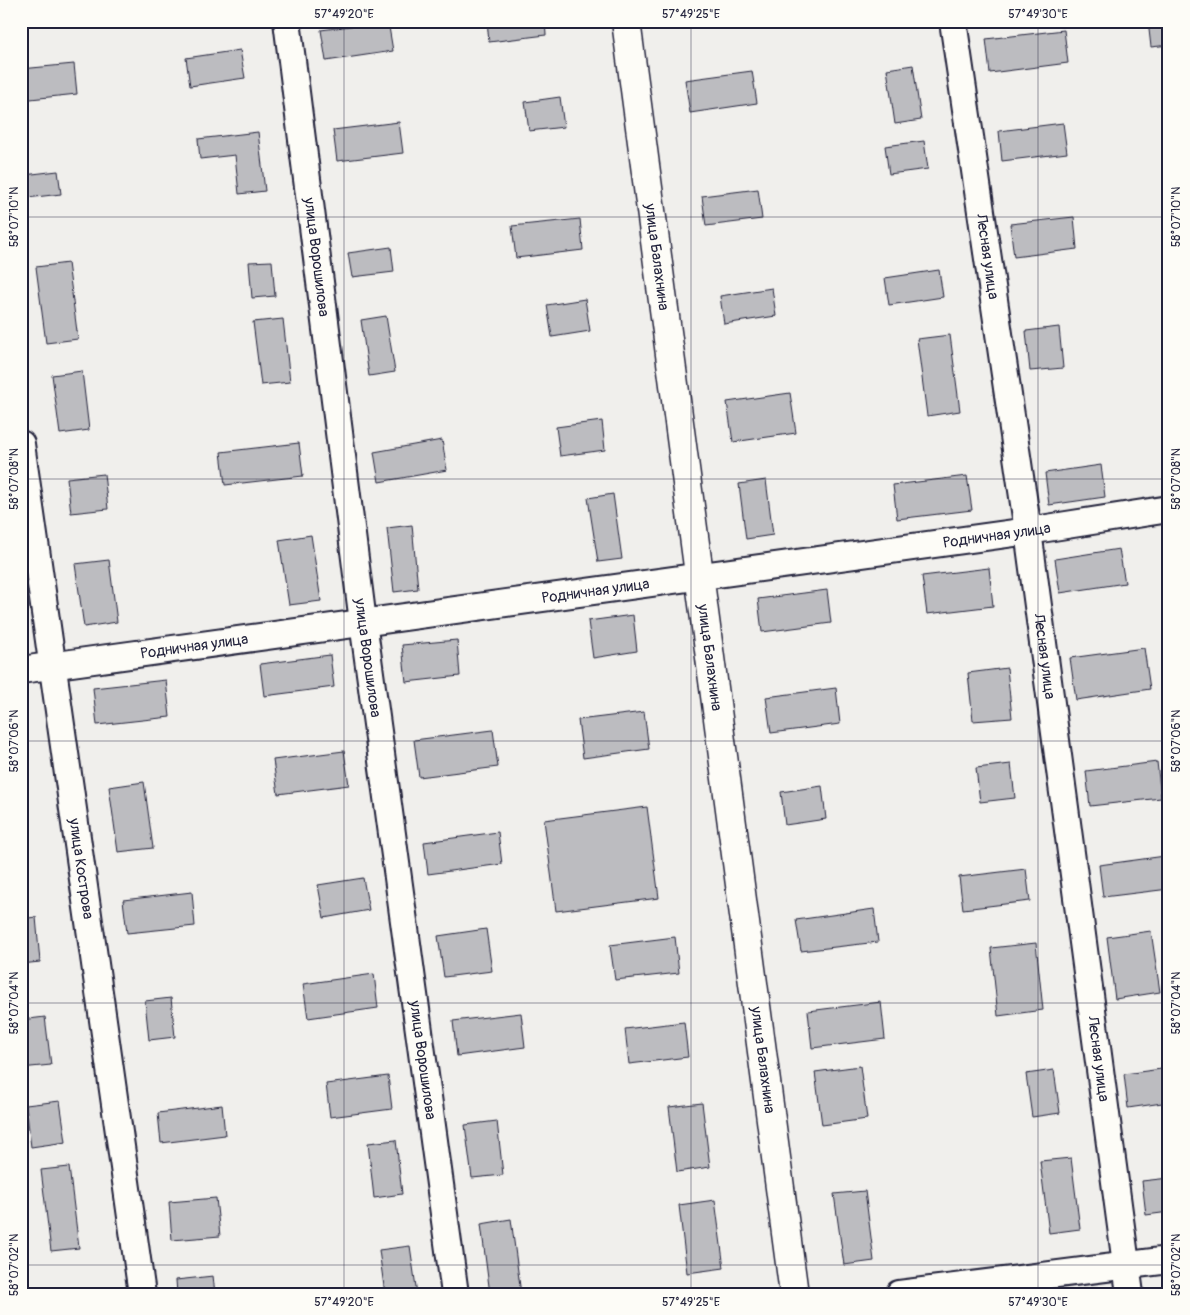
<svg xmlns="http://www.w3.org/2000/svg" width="1190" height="1315" viewBox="0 0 1190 1315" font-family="Pangolin,sans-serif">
	<rect width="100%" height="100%" fill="#f0efec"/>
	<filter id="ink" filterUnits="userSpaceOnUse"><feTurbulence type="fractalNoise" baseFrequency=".02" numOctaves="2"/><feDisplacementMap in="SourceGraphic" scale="10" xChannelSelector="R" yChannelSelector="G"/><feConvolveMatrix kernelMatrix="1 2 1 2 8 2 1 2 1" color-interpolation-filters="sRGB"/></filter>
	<g filter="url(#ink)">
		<!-- building -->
		<g fill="#bcbcc0" stroke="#22223b">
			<polygon points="388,21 393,51 326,61 321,30"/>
			<polygon points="487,21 545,21 546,35 489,42"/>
			<polygon points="1148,21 1169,21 1169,45 1151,47"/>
			<polygon points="1064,30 1068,63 990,73 986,39"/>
			<polygon points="240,50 245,78 190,86 186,58"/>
			<polygon points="74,64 77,94 21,100 21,69"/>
			<polygon points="913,65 921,120 895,124 887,69"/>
			<polygon points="752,71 757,103 690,113 685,80"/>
			<polygon points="560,97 564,127 529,131 525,102"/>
			<polygon points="399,122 403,153 337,161 333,130"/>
			<polygon points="1063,123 1067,153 1002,161 999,131"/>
			<polygon points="258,132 265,191 239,194 235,155 200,159 198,139"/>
			<polygon points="924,141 928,169 889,174 885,146"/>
			<polygon points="58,171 61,194 27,198 24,175"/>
			<polygon points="758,189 762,219 706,226 702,196"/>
			<polygon points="1074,217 1077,249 1014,257 1010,224"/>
			<polygon points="580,219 583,250 516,258 512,226"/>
			<polygon points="391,247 394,272 352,277 348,253"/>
			<polygon points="272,261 275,296 252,298 249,262"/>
			<polygon points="68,263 78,339 46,343 36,267"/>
			<polygon points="939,270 943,297 889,305 885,278"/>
			<polygon points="772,288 776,316 724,324 720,296"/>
			<polygon points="585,299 590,331 552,337 547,305"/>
			<polygon points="386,316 395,372 369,376 361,320"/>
			<polygon points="283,319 290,382 261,385 253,322"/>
			<polygon points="1059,327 1063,368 1030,371 1026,331"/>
			<polygon points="950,335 960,411 927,416 917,339"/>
			<polygon points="82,371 89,430 60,434 52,375"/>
			<polygon points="790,393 796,433 733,442 727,402"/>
			<polygon points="602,421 605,450 560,456 556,427"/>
			<polygon points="442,440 447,470 379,482 374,452"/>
			<polygon points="299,443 303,476 225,485 221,452"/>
			<polygon points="1101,465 1105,497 1049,505 1045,473"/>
			<polygon points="104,474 108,509 71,513 67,478"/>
			<polygon points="967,476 972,510 897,519 893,485"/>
			<polygon points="766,480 773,535 746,539 739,484"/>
			<polygon points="613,494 622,559 598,562 588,498"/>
			<polygon points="412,525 418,589 394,592 387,528"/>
			<polygon points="311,535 321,601 289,605 279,540"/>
			<polygon points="1119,549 1125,583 1060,593 1055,559"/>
			<polygon points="109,560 117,622 84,627 75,564"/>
			<polygon points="989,568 993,606 927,614 922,576"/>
			<polygon points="827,590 831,623 762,632 758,599"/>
			<polygon points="633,615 637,651 593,658 588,621"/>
			<polygon points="457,640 460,676 406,682 402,645"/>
			<polygon points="1144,648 1150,689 1076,700 1070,658"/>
			<polygon points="330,655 334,687 264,696 260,664"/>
			<polygon points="1007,668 1012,718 973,721 968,673"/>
			<polygon points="166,680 170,717 97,725 93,688"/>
			<polygon points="836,688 840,724 771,733 766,697"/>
			<polygon points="644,712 649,749 583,758 578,720"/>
			<polygon points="493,730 498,767 419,777 414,740"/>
			<polygon points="344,751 349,785 278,794 273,760"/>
			<polygon points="1157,762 1161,798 1090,806 1086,771"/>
			<polygon points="1011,764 1015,798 980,802 976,768"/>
			<polygon points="144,782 153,848 118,852 109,787"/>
			<polygon points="822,786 826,819 785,825 781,792"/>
			<polygon points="647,807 659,898 556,911 544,820"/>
			<polygon points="21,808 28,863 21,864"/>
			<polygon points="498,832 502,864 428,874 424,842"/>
			<polygon points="1165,856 1169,889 1103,897 1099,865"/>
			<polygon points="1026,869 1030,901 963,909 959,877"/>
			<polygon points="363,878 369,910 324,918 318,885"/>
			<polygon points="192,892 195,926 127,933 123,900"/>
			<polygon points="874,909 878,942 801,951 796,920"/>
			<polygon points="36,917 40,962 21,964 21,919"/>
			<polygon points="486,929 492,971 444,977 438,936"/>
			<polygon points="1151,931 1160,992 1115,999 1107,937"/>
			<polygon points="675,937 679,973 615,980 610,945"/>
			<polygon points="1036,943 1043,1010 998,1016 991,948"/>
			<polygon points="374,974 378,1008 308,1018 303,984"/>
			<polygon points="171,998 175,1037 149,1040 145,1001"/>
			<polygon points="881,1002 885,1039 812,1048 808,1011"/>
			<polygon points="521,1013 525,1047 457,1056 453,1021"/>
			<polygon points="45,1017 51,1065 21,1068 21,1020"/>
			<polygon points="684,1022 688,1057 629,1064 625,1029"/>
			<polygon points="860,1066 867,1119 822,1125 815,1072"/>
			<polygon points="1169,1068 1169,1102 1128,1108 1124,1074"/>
			<polygon points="1054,1070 1060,1113 1032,1117 1026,1074"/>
			<polygon points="388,1076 392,1109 330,1117 326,1084"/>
			<polygon points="60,1101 66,1142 31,1147 26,1105"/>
			<polygon points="702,1103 710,1167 677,1172 669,1107"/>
			<polygon points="222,1105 225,1135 161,1143 158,1113"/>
			<polygon points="497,1121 503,1175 472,1178 465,1125"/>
			<polygon points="396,1140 402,1194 374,1198 368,1143"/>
			<polygon points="1071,1158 1080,1229 1049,1233 1040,1161"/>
			<polygon points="69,1167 79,1248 51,1251 41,1170"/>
			<polygon points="1169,1178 1169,1212 1146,1215 1142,1181"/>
			<polygon points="865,1191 874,1261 844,1265 834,1194"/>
			<polygon points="216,1198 220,1236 172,1240 169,1202"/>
			<polygon points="715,1200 724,1268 687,1273 679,1205"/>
			<polygon points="511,1219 521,1294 490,1294 481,1224"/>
			<polygon points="410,1246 417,1294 385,1294 379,1250"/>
			<polygon points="213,1276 215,1294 177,1294 176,1280"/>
			<polygon points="1169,1283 1169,1294 1164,1294 1163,1284"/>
		</g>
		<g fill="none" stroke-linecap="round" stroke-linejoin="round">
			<defs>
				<g id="street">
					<path id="s1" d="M287 21 363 622 455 1294"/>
					<path id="s2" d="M953 21 1028 531 1130 1294"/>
					<path id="s3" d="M21 444 142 1294"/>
					<path id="s4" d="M21 670 1028 531 1169 509"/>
					<polyline points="899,1294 1169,1260"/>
				</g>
				<g id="secondary">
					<path id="s5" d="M626 21 794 1294"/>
				</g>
			</defs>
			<!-- street casing -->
			<use href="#street" stroke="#22223b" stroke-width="30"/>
			<!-- secondary casing -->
			<use href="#secondary" stroke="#22223b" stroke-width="31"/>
			<!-- street -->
			<use href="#street" stroke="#fdfcf7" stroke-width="26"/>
			<!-- secondary -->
			<use href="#secondary" stroke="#fdfcf7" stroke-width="28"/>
		</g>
	</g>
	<!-- ticks -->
	<path fill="none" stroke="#22223b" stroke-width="1" stroke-opacity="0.45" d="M344 21V1294M691 21V1294M1038 21V1294M21 217H1169M21 479H1169M21 741H1169M21 1003H1169M21 1265H1169"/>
	<g text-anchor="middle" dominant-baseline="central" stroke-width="4" stroke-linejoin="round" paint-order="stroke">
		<!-- street labels -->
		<g font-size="15" fill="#22223b" stroke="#fdfcf7">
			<text stroke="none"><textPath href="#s1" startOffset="238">улица Ворошилова</textPath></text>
			<text stroke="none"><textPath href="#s5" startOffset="238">улица Балахнина</textPath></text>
			<text stroke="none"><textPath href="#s2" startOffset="238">Лесная улица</textPath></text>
			<text stroke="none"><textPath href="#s4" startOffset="985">Родничная улица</textPath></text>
			<text stroke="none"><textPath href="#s4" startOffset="580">Родничная улица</textPath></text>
			<text stroke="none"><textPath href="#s4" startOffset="175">Родничная улица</textPath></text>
			<text stroke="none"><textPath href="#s5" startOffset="642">улица Балахнина</textPath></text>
			<text stroke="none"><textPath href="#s2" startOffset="642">Лесная улица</textPath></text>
			<text stroke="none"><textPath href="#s1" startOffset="642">улица Ворошилова</textPath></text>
			<text stroke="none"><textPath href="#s3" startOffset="429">улица Кострова</textPath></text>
			<text stroke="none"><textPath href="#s2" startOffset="1048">Лесная улица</textPath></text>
			<text stroke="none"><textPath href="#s1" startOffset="1048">улица Ворошилова</textPath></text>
			<text stroke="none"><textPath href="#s5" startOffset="1048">улица Балахнина</textPath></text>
		</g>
	</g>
	<!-- margin -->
	<rect width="1190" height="1315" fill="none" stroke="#fdfcf7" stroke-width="55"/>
	<rect x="28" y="28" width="1134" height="1260" fill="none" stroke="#22223b" stroke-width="2"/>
	<g font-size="12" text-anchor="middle" fill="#22223b">
		<text x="344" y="18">57°49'20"E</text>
		<text x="691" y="18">57°49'25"E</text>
		<text x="1038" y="18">57°49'30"E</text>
		<text transform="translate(14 217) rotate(-90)" y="4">58°07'10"N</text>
		<text transform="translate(1176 217) rotate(-90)" y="4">58°07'10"N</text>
		<text transform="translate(14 479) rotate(-90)" y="4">58°07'08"N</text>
		<text transform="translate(1176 479) rotate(-90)" y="4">58°07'08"N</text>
		<text transform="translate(14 741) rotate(-90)" y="4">58°07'06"N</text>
		<text transform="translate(1176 741) rotate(-90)" y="4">58°07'06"N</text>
		<text transform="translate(14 1003) rotate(-90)" y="4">58°07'04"N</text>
		<text transform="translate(1176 1003) rotate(-90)" y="4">58°07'04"N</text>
		<text transform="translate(14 1265) rotate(-90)" y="4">58°07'02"N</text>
		<text transform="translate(1176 1265) rotate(-90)" y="4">58°07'02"N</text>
		<text x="344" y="1306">57°49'20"E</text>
		<text x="691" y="1306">57°49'25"E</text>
		<text x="1038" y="1306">57°49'30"E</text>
	</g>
</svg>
